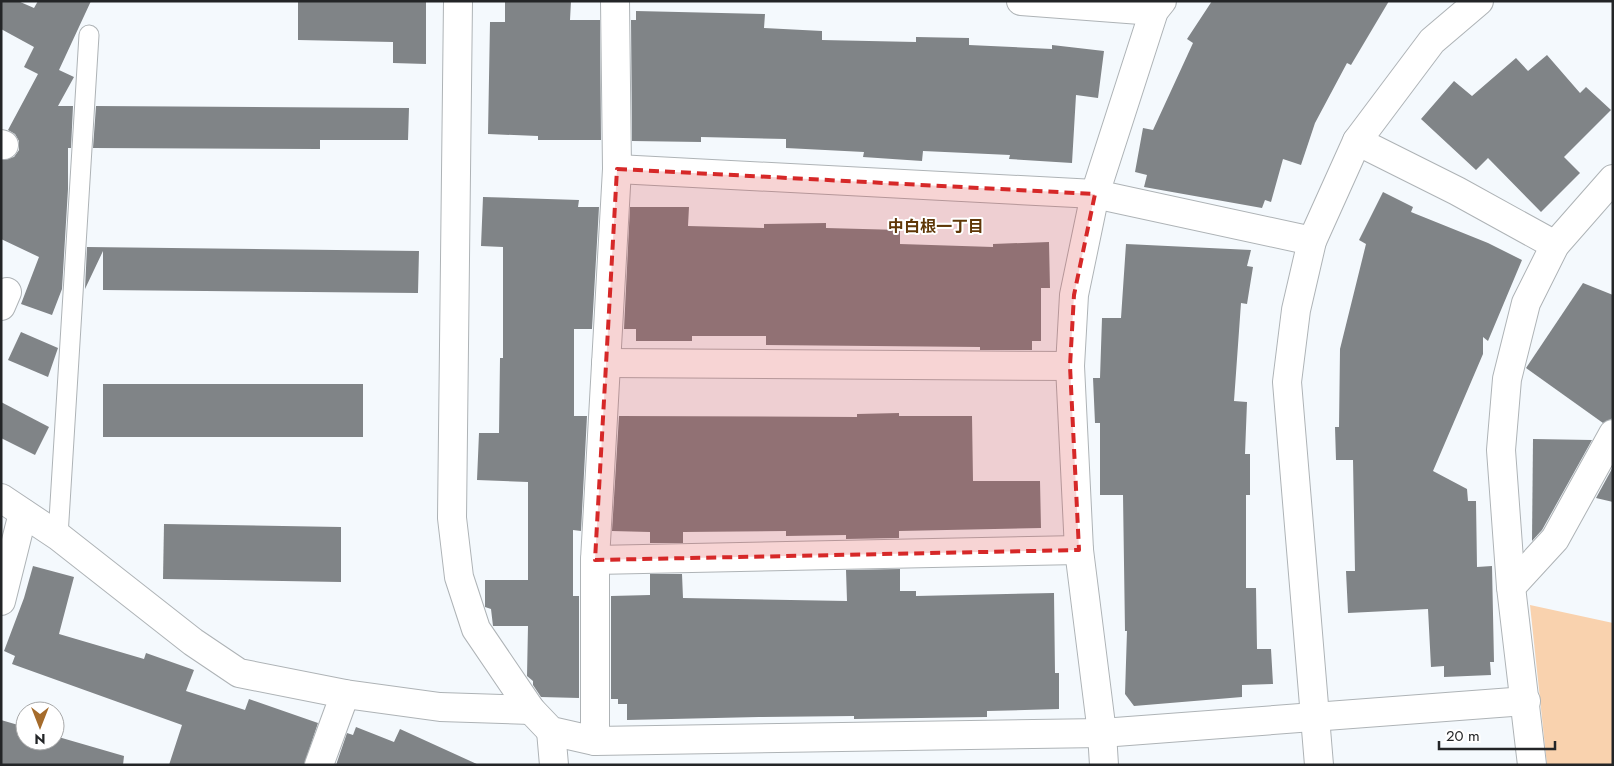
<svg xmlns="http://www.w3.org/2000/svg" width="1614" height="766" viewBox="0 0 1614 766" font-family="Jost,'Noto Sans JP',sans-serif">
	<rect width="100%" height="100%" fill="#f4f9fd"/>
	<!-- green -->
	<polygon fill="#f9d2ae" points="1530,605 1613,623 1613,765 1547,765"/>
	<!-- building -->
	<g fill="#808487">
		<polygon points="1,1 18,1 34,8 38,1 91,1 59,70 74,77 58,106 73,106 71,148 68,148 68,189 62,289 52,315 21,304 39,257 1,239 1,160 14,157 19,150 19,141 15,134 8,130 38,74 24,67 34,47 1,29"/>
		<polygon points="298,1 426,1 426,64 393,63 393,42 298,40"/>
		<polygon points="505,1 571,1 570,20 600,20 601,140 538,140 538,136 488,134 490,22 505,22"/>
		<polygon points="1212,1 1389,1 1351,65 1347,63 1315,123 1301,165 1283,159 1271,202 1265,200 1262,208 1144,187 1147,175 1135,172 1143,128 1153,130 1193,43 1187,39"/>
		<polygon points="636,11 765,14 764,28 822,31 822,40 916,42 916,37 969,38 969,45 1052,49 1052,45 1104,51 1098,98 1076,95 1072,163 1009,159 1010,155 923,151 922,161 863,157 864,152 786,148 786,139 701,137 701,142 632,141 631,20 636,20"/>
		<polygon points="1547,55 1580,93 1586,87 1611,110 1564,157 1580,173 1541,212 1488,158 1476,170 1421,119 1454,81 1472,96 1516,58 1528,71"/>
		<polygon points="96,106 409,108 408,140 320,140 320,149 93,148"/>
		<polygon points="1383,192 1413,207 1411,212 1488,243 1522,260 1488,341 1483,337 1483,354 1433,471 1467,489 1468,501 1476,501 1477,567 1492,566 1494,662 1490,662 1491,675 1444,677 1444,666 1431,667 1428,609 1348,613 1346,571 1355,571 1353,460 1336,460 1335,427 1339,427 1340,349 1366,244 1359,240"/>
		<polygon points="483,197 579,200 578,207 599,207 592,329 574,329 574,416 587,416 581,531 573,530 573,596 579,596 579,698 541,697 533,685 533,681 527,676 528,626 493,626 491,609 485,607 485,580 528,580 528,482 477,480 479,433 499,433 500,358 503,358 503,247 481,246"/>
		<polygon points="630,207 689,207 688,226 764,228 764,224 826,223 826,228 900,230 900,244 993,247 993,244 1049,242 1050,288 1041,288 1041,341 1032,341 1032,350 980,350 980,347 766,345 766,336 692,336 692,341 636,341 636,329 624,329"/>
		<polygon points="1126,244 1251,250 1247,266 1253,267 1247,304 1241,303 1234,401 1247,402 1245,454 1250,454 1250,495 1246,495 1246,588 1256,588 1257,649 1271,649 1273,684 1242,685 1242,697 1134,706 1125,694 1127,631 1125,631 1123,495 1100,495 1100,423 1095,423 1093,378 1100,378 1102,318 1121,318"/>
		<polygon points="87,247 419,251 418,293 103,290 103,251 85,289"/>
		<polygon points="1583,283 1613,295 1613,418 1603,423 1526,368"/>
		<polygon points="21,332 58,348 48,377 8,360"/>
		<rect x="103" y="384" width="260" height="53"/>
		<polygon points="1,402 49,427 35,455 1,438"/>
		<polygon points="899,413 899,416 972,416 973,481 1040,481 1041,528 899,531 899,538 846,539 846,535 786,536 786,531 683,532 683,543 650,543 650,532 612,531 619,416 857,417 857,414"/>
		<polygon points="1533,439 1592,440 1542,530 1532,541"/>
		<polygon points="1613,467 1613,502 1596,498"/>
		<polygon points="164,524 341,527 341,582 163,579"/>
		<polygon points="33,566 74,577 59,634 144,659 146,653 194,670 186,691 245,710 249,699 318,723 304,765 169,765 182,725 12,664 15,656 4,651 24,598"/>
		<polygon points="900,569 900,591 916,591 916,596 1054,593 1055,673 1059,673 1059,709 987,711 987,717 854,719 854,716 759,717 627,720 627,704 618,704 618,699 611,699 611,596 650,595 650,574 682,574 683,598 847,601 846,570"/>
		<polygon points="1,720 25,727 25,741 55,741 55,736 124,756 123,765 1,765"/>
		<polygon points="356,727 394,742 400,729 479,765 336,765 347,733 353,735"/>
	</g>
	<g fill="none" stroke-linecap="round" stroke-linejoin="round">
		<defs>
			<polyline id="lane" points="58,536 89,35"/>
			<g id="street">
				<polyline points="458,1 452,518 459,577 476,629 531,710 551,731 595,741 1102,733 1526,701"/>
				<polyline points="1021,1 1154,11"/>
				<polyline points="1357,141 1457,191 1555,245"/>
				<polyline points="1,144 4,145"/>
				<polyline points="617,169 1095,194 1312,241"/>
				<polyline points="1,306 7,292"/>
				<polyline points="606,363 1070,366"/>
				<polyline points="1,498 58,536 193,642 239,673 345,694 440,707 531,710"/>
				<polyline points="595,560 1079,550"/>
				<polyline points="1511,587 1555,539 1613,434"/>
				<polyline points="1,601 23,513"/>
				<polyline points="551,731 554,765"/>
				<polyline points="595,741 595,560 617,169 615,1"/>
				<polyline points="319,765 345,694"/>
				<polyline points="1104,765 1102,733 1079,550 1070,366 1074,295 1095,194 1154,11 1162,1"/>
				<polyline points="1532,765 1511,587 1501,450 1507,379 1526,303 1555,245 1613,179"/>
			</g>
			<polyline id="secondary" points="1319,765 1287,382 1296,310 1312,241 1357,141 1432,41 1479,1"/>
		</defs>
		<!-- lane casing -->
		<use href="#lane" stroke="#aeb3b6" stroke-width="21"/>
		<!-- street casing -->
		<use href="#street" stroke="#aeb3b6" stroke-width="30"/>
		<!-- secondary casing -->
		<use href="#secondary" stroke="#aeb3b6" stroke-width="30"/>
		<!-- lane -->
		<use href="#lane" stroke="#fff" stroke-width="19"/>
		<!-- street -->
		<use href="#street" stroke="#fff" stroke-width="28"/>
		<!-- secondary -->
		<use href="#secondary" stroke="#fff" stroke-width="28"/>
	</g>
	<!-- marked area -->
	<path fill="#d62828" fill-opacity="0.2" stroke="#d62828" stroke-width="4" stroke-dasharray="10 6" stroke-linejoin="round" d="M617 169 1095 194 1074 295 1070 366 1079 550 595 560Z"/>
	<g text-anchor="middle" dominant-baseline="central" stroke-width="4" stroke-linejoin="round" paint-order="stroke">
		<!-- neighbourhood labels -->
		<g font-size="16" font-weight="bold" fill="#5e3707" stroke="#fff">
			<text x="936" y="226">中白根一丁目</text>
		</g>
	</g>
	<!-- border -->
	<rect width="1614" height="766" fill="none" stroke="#232527" stroke-width="5"/>
	<!-- north arrow -->
	<g transform="translate(40 726) rotate(180)"><circle r="24" fill="#ffffff" stroke="#a7a8a9"/>
	<path d="M0-4L9 19L0 12L-9 19Z" fill="#a56b2b"/>
	<text y="-8" font-size="14" font-weight="bold" text-anchor="middle" fill="#232527">N</text>
	</g>
	<!-- scale -->
	<path d="M1439 741v8h116v-8" fill="none" stroke="#232527" stroke-width="2.5"/>
	<text x="1446" y="741" font-size="15" fill="#232527" stroke="#ffffff" stroke-width="4" paint-order="stroke">20 m</text>
</svg>
